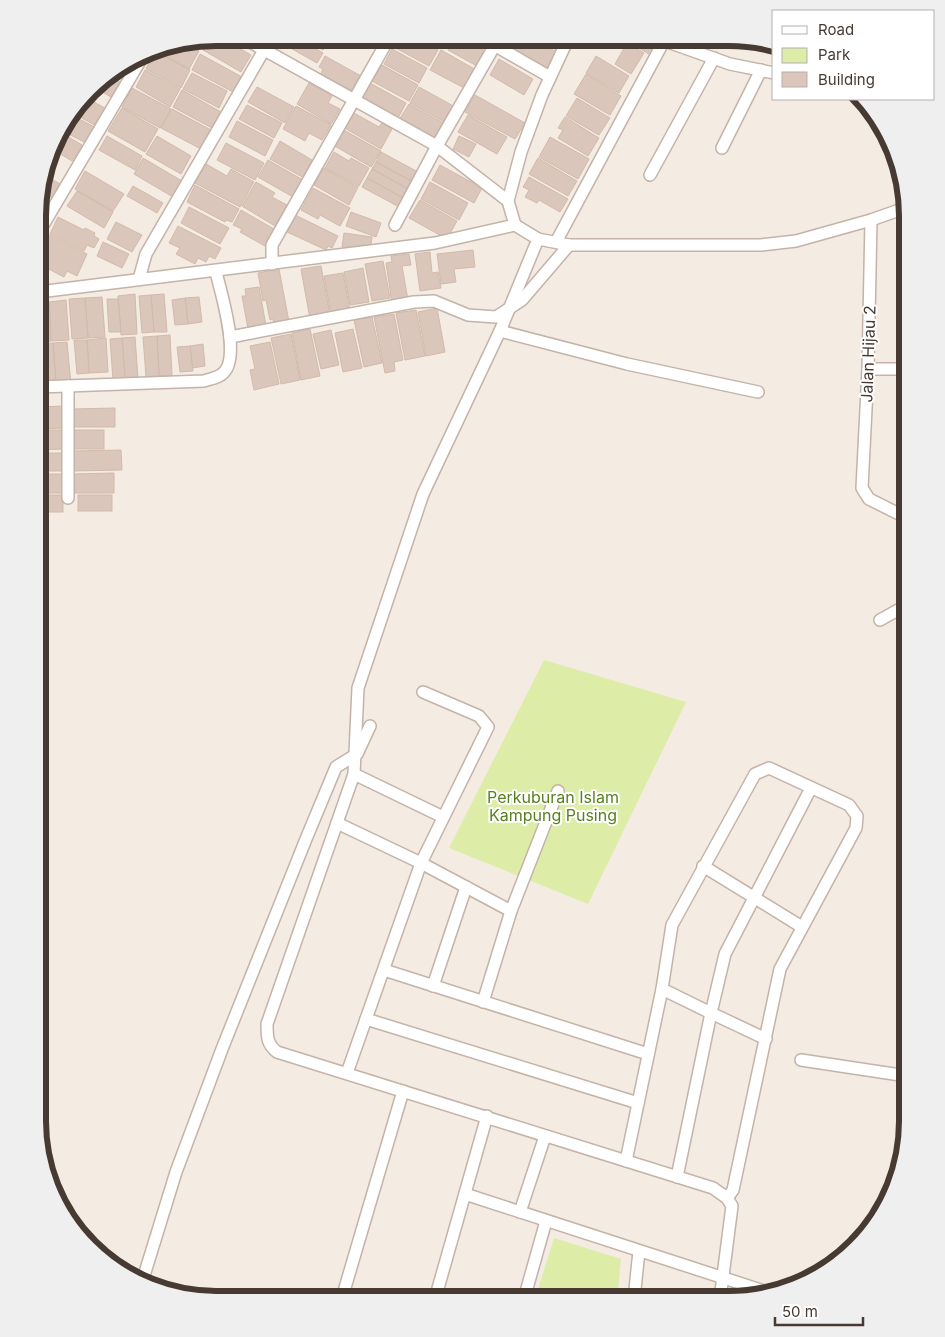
<svg xmlns="http://www.w3.org/2000/svg" width="945" height="1337" viewBox="0 0 945 1337" font-family="Inter,sans-serif">
	<rect width="100%" height="100%" fill="#f4ebe3"/>
	<!-- green -->
	<g fill="#ddeda7">
		<polygon points="544,660 686,702 588,904 449,848"/>
		<polygon points="554,1238 621,1259 617,1299 535,1299"/>
	</g>
	<!-- building -->
	<g fill="#dac6bb" stroke="#d2baaa">
		<polygon points="230,38 234,40 232,44 251,55 241,72 203,50 209,39"/>
		<polygon points="280,38 297,38 323,53 317,63 278,41"/>
		<polygon points="300,38 330,38 323,50"/>
		<polygon points="397,38 417,38 438,50 429,66 392,46"/>
		<polygon points="422,38 448,38 442,49"/>
		<polygon points="454,38 462,38 485,51 477,66 448,50"/>
		<polygon points="507,38 532,38 558,53 549,69 511,48 509,51 502,47"/>
		<polygon points="534,38 566,39 561,52"/>
		<polygon points="207,39 201,49 189,42"/>
		<polygon points="624,39 659,39 652,56"/>
		<polygon points="185,43 199,51 189,69 155,50"/>
		<polygon points="627,43 644,53 631,74 615,64"/>
		<polygon points="392,49 427,68 419,83 384,64"/>
		<polygon points="441,50 478,71 468,90 430,70"/>
		<polygon points="155,51 190,70 181,88 146,69"/>
		<polygon points="200,54 242,77 233,92 192,70"/>
		<polygon points="325,56 361,76 353,91 346,87 344,91 319,78 323,69 319,67"/>
		<polygon points="596,56 629,76 619,93 586,73"/>
		<polygon points="499,59 533,79 524,95 490,75"/>
		<polygon points="382,65 418,85 409,101 372,81"/>
		<polygon points="126,66 119,77 113,74"/>
		<polygon points="145,70 180,89 170,107 136,87"/>
		<polygon points="192,73 227,91 219,108 183,89"/>
		<polygon points="586,74 621,96 610,115 574,94"/>
		<polygon points="110,76 120,82 111,97 94,87"/>
		<polygon points="309,83 332,96 328,103 340,109 331,124 297,104"/>
		<polygon points="370,83 406,103 398,118 362,98"/>
		<polygon points="257,87 294,107 285,123 248,102"/>
		<polygon points="419,87 457,108 448,124 410,103"/>
		<polygon points="132,88 171,109 160,128 122,107"/>
		<polygon points="182,90 221,112 212,128 173,107"/>
		<polygon points="92,91 94,92 89,99 108,110 98,127 73,113"/>
		<polygon points="475,95 525,123 515,139 465,112"/>
		<polygon points="577,98 610,118 599,135 566,116"/>
		<polygon points="409,104 445,124 436,140 399,120"/>
		<polygon points="247,105 282,123 274,138 239,119"/>
		<polygon points="296,106 331,125 322,140 309,133 305,141 283,129"/>
		<polygon points="122,108 158,129 145,152 108,131"/>
		<polygon points="172,109 211,130 201,149 161,128"/>
		<polygon points="352,112 379,127 382,123 392,129 381,149 343,127"/>
		<polygon points="72,115 96,128 88,144 61,130"/>
		<polygon points="468,115 507,137 497,154 458,132"/>
		<polygon points="565,117 599,138 588,156 558,138 563,130 558,128"/>
		<polygon points="237,121 273,140 265,156 229,137"/>
		<polygon points="342,129 381,151 371,167 333,145"/>
		<polygon points="60,132 82,145 72,161 54,150"/>
		<polygon points="107,136 142,156 135,170 99,150"/>
		<polygon points="157,136 191,156 181,174 146,154"/>
		<polygon points="459,136 476,144 469,157 453,149"/>
		<polygon points="550,137 589,159 578,179 539,157"/>
		<polygon points="280,141 312,160 308,167 311,168 306,179 270,159"/>
		<polygon points="226,143 264,163 255,180 217,160"/>
		<polygon points="334,152 349,161 351,158 369,168 359,186 325,168"/>
		<polygon points="381,152 420,173 415,183 376,162"/>
		<polygon points="143,158 182,181 173,197 134,174"/>
		<polygon points="538,158 577,181 568,196 529,174"/>
		<polygon points="268,160 303,180 293,197 258,177"/>
		<polygon points="376,162 415,183 410,190 372,169"/>
		<polygon points="206,164 227,176 231,169 254,182 240,207 195,183"/>
		<polygon points="440,165 482,188 474,203 432,180"/>
		<polygon points="323,168 358,187 349,205 314,185"/>
		<polygon points="372,169 410,190 405,199 367,178"/>
		<polygon points="85,171 124,194 113,211 75,189"/>
		<polygon points="45,175 60,184 52,198 49,196 45,202 39,199"/>
		<polygon points="529,177 568,199 560,212 539,200 537,203 525,197 529,190 523,187"/>
		<polygon points="367,178 405,199 401,208 362,187"/>
		<polygon points="256,182 275,193 272,197 287,205 275,226 242,206"/>
		<polygon points="430,182 468,203 459,220 421,199"/>
		<polygon points="195,185 239,209 232,222 226,220 225,222 187,202"/>
		<polygon points="133,186 163,203 157,213 127,196"/>
		<polygon points="313,188 350,208 340,226 320,215 318,219 301,210"/>
		<polygon points="77,191 113,212 104,228 67,206"/>
		<polygon points="420,200 457,221 447,239 409,218"/>
		<polygon points="189,207 229,228 220,244 181,223"/>
		<polygon points="241,210 274,229 265,246 240,232 242,229 233,225"/>
		<polygon points="351,212 381,223 376,237 346,226"/>
		<polygon points="295,215 338,236 332,248 328,246 326,250 287,232"/>
		<polygon points="58,217 84,230 85,228 95,233 94,236 99,239 94,248 87,245 84,251 50,234"/>
		<polygon points="116,222 142,235 132,252 107,239"/>
		<polygon points="178,226 221,248 215,259 209,256 206,262 198,258 195,264 176,254 180,248 169,243"/>
		<polygon points="344,233 372,237 370,250 342,247"/>
		<polygon points="49,235 87,254 77,276 67,271 64,277 39,264 39,254"/>
		<polygon points="103,242 129,254 122,268 97,256"/>
		<polygon points="473,250 475,267 454,269 456,282 441,284 437,254"/>
		<polygon points="430,252 432,273 438,272 441,288 420,291 415,254"/>
		<polygon points="409,254 411,265 402,266 408,300 392,303 386,263 392,262 391,256"/>
		<polygon points="383,261 390,298 372,301 365,264"/>
		<polygon points="321,266 330,315 310,319 301,269"/>
		<polygon points="363,268 369,302 350,305 344,272"/>
		<polygon points="279,269 289,322 274,325 273,319 270,320 266,300 263,301 258,273"/>
		<polygon points="343,273 350,311 331,314 324,276"/>
		<polygon points="259,287 266,326 248,329 242,296 246,296 245,289"/>
		<polygon points="135,294 137,334 121,335 118,296"/>
		<polygon points="164,294 167,332 154,332 151,295"/>
		<polygon points="151,295 154,332 142,333 139,296"/>
		<polygon points="102,297 105,337 88,338 85,298"/>
		<polygon points="199,297 202,322 188,324 185,298"/>
		<polygon points="85,298 88,338 72,339 69,299"/>
		<polygon points="185,298 188,324 175,325 172,300"/>
		<polygon points="107,299 118,299 121,332 109,332"/>
		<polygon points="66,300 69,340 51,341 49,302"/>
		<polygon points="39,302 49,302 51,341 39,342"/>
		<polygon points="437,308 445,352 426,356 418,312"/>
		<polygon points="416,310 425,356 405,360 396,313"/>
		<polygon points="394,314 403,360 394,362 395,371 385,373 374,317"/>
		<polygon points="372,317 382,363 364,367 354,320"/>
		<polygon points="310,329 320,376 301,380 292,333"/>
		<polygon points="353,329 362,368 343,372 335,333"/>
		<polygon points="331,330 339,365 321,369 313,334"/>
		<polygon points="291,334 300,380 281,384 271,338"/>
		<polygon points="170,335 172,375 159,376 157,336"/>
		<polygon points="157,336 159,376 146,377 143,337"/>
		<polygon points="135,337 138,378 125,379 122,338"/>
		<polygon points="106,338 108,372 89,373 87,340"/>
		<polygon points="122,338 125,379 113,380 110,339"/>
		<polygon points="74,340 87,340 89,373 77,374"/>
		<polygon points="67,342 71,384 56,385 53,343"/>
		<polygon points="270,342 279,384 254,390 250,370 255,369 250,346"/>
		<polygon points="53,343 56,385 43,386 39,344"/>
		<polygon points="203,344 205,366 192,368 190,346"/>
		<polygon points="190,346 193,371 180,372 177,347"/>
		<polygon points="63,406 64,428 39,429 39,407"/>
		<polygon points="115,408 115,427 73,427 73,409"/>
		<polygon points="39,430 63,430 63,449 39,450"/>
		<rect x="74" y="430" width="30" height="19"/>
		<polygon points="121,450 122,470 73,471 73,451"/>
		<rect x="39" y="453" width="26" height="18"/>
		<polygon points="114,473 114,493 75,493 74,474"/>
		<rect x="39" y="474" width="23" height="19"/>
		<rect x="39" y="495" width="24" height="17"/>
		<rect x="78" y="495" width="34" height="16"/>
	</g>
	<g fill="none" stroke-linecap="round" stroke-linejoin="round">
		<defs>
			<g id="minor">
				<polyline points="243,38 437,146 508,201"/>
				<polyline points="482,38 550,77"/>
				<polyline points="665,41 730,64 774,73"/>
				<polyline points="722,148 761,70"/>
				<polyline points="650,175 714,58"/>
				<polyline points="871,220 868,369 862,488 869,499 907,518"/>
				<polyline points="395,225 437,146 499,38"/>
				<polyline points="515,225 508,201 521,152 542,95 568,39"/>
				<polyline points="39,232 143,56"/>
				<polyline points="556,242 665,39"/>
				<polyline points="272,264 272,245 389,38"/>
				<polyline points="139,279 146,254 271,38"/>
				<polyline points="39,292 435,243 515,225 538,239 569,245 761,245 796,241 871,220 905,208"/>
				<polyline points="500,331 627,364 758,392"/>
				<polyline points="230,337 414,302 434,301 468,315 496,317 522,300 569,245"/>
				<polyline points="868,369 907,369"/>
				<polyline points="68,386 68,498"/>
				<path d="M39 387 204 381C209 379 218 378 222 374 242 360 221 293 216 272"/>
				<polyline points="880,620 907,605"/>
				<polyline points="354,774 358,688 423,494 500,331 538,239"/>
				<path d="M443 817 354 774 267 1024C267 1037 267 1044 277 1052L713 1188 727 1198 732 1206 720 1299"/>
				<polyline points="337,823 421,863 511,911"/>
				<polyline points="703,866 802,927"/>
				<polyline points="384,970 648,1054"/>
				<polyline points="433,986 466,887"/>
				<polyline points="662,989 672,925 755,774 769,768 849,805 857,816 856,828 780,969 733,1190 727,1198"/>
				<polyline points="483,1002 511,911 558,791"/>
				<polyline points="366,1019 638,1103"/>
				<polyline points="766,1039 711,1013 725,954 811,788"/>
				<polyline points="801,1060 907,1076"/>
				<polyline points="347,1073 421,863 488,727 479,716 423,692"/>
				<polyline points="626,1161 662,989 711,1013 677,1177"/>
				<polyline points="465,1194 764,1291"/>
				<polyline points="520,1212 545,1136"/>
				<polyline points="143,1279 176,1172 222,1049 306,839 336,767 357,754 370,726"/>
				<polyline points="342,1298 403,1091"/>
				<polyline points="435,1299 487,1116"/>
				<polyline points="524,1299 546,1221"/>
				<polyline points="634,1299 639,1251"/>
			</g>
		</defs>
		<!-- minor casing -->
		<use href="#minor" stroke="#c3b3a8" stroke-width="14"/>
		<!-- minor -->
		<use href="#minor" stroke="#fff" stroke-width="11"/>
	</g>
	<g text-anchor="middle" dominant-baseline="central" stroke-width="4" stroke-linejoin="round" paint-order="stroke">
		<!-- street labels -->
		<g font-size="16" fill="#473a33" stroke="#fff">
			<text transform="translate(868 354) rotate(-88)">Jalan Hijau 2</text>
		</g>
		<!-- park labels -->
		<g font-size="16" fill="#597f20" stroke="#fff">
			<text x="553" y="797">Perkuburan Islam<tspan x="553" dy="18">Kampung Pusing</tspan></text>
		</g>
	</g>
	<!-- crop -->
	<path d="M0 0H945V1337H0ZM216 46H729A170 170 0 0 1 899 216V1121A170 170 0 0 1 729 1291H216A170 170 0 0 1 46 1121V216A170 170 0 0 1 216 46Z" fill="#f0efef" fill-rule="evenodd"/>
	<path fill="none" stroke="#473a33" stroke-width="6" d="M216 46H729A170 170 0 0 1 899 216V1121A170 170 0 0 1 729 1291H216A170 170 0 0 1 46 1121V216A170 170 0 0 1 216 46Z"/>
	<!-- legend -->
	<rect x="772" y="10" width="162" height="90" fill="#ffffff" stroke="#b5b0ad"/>
	<rect x="782" y="26" width="25" height="8" fill="#ffffff" stroke="#b5b0ad"/>
	<text x="818" y="35" font-size="15" fill="#473a33">Road</text>
	<rect x="782" y="48" width="25" height="15" fill="#ddeda7" stroke="#b5b0ad"/>
	<text x="818" y="60" font-size="15" fill="#473a33">Park</text>
	<rect x="782" y="72" width="25" height="15" fill="#dac6bb" stroke="#b5b0ad"/>
	<text x="818" y="85" font-size="15" fill="#473a33">Building</text>
	<!-- scale -->
	<path d="M775 1317v8h88v-8" fill="none" stroke="#473a33" stroke-width="2.5"/>
	<text x="782" y="1317" font-size="15" fill="#473a33" stroke="#ffffff" stroke-width="4" paint-order="stroke">50 m</text>
</svg>
